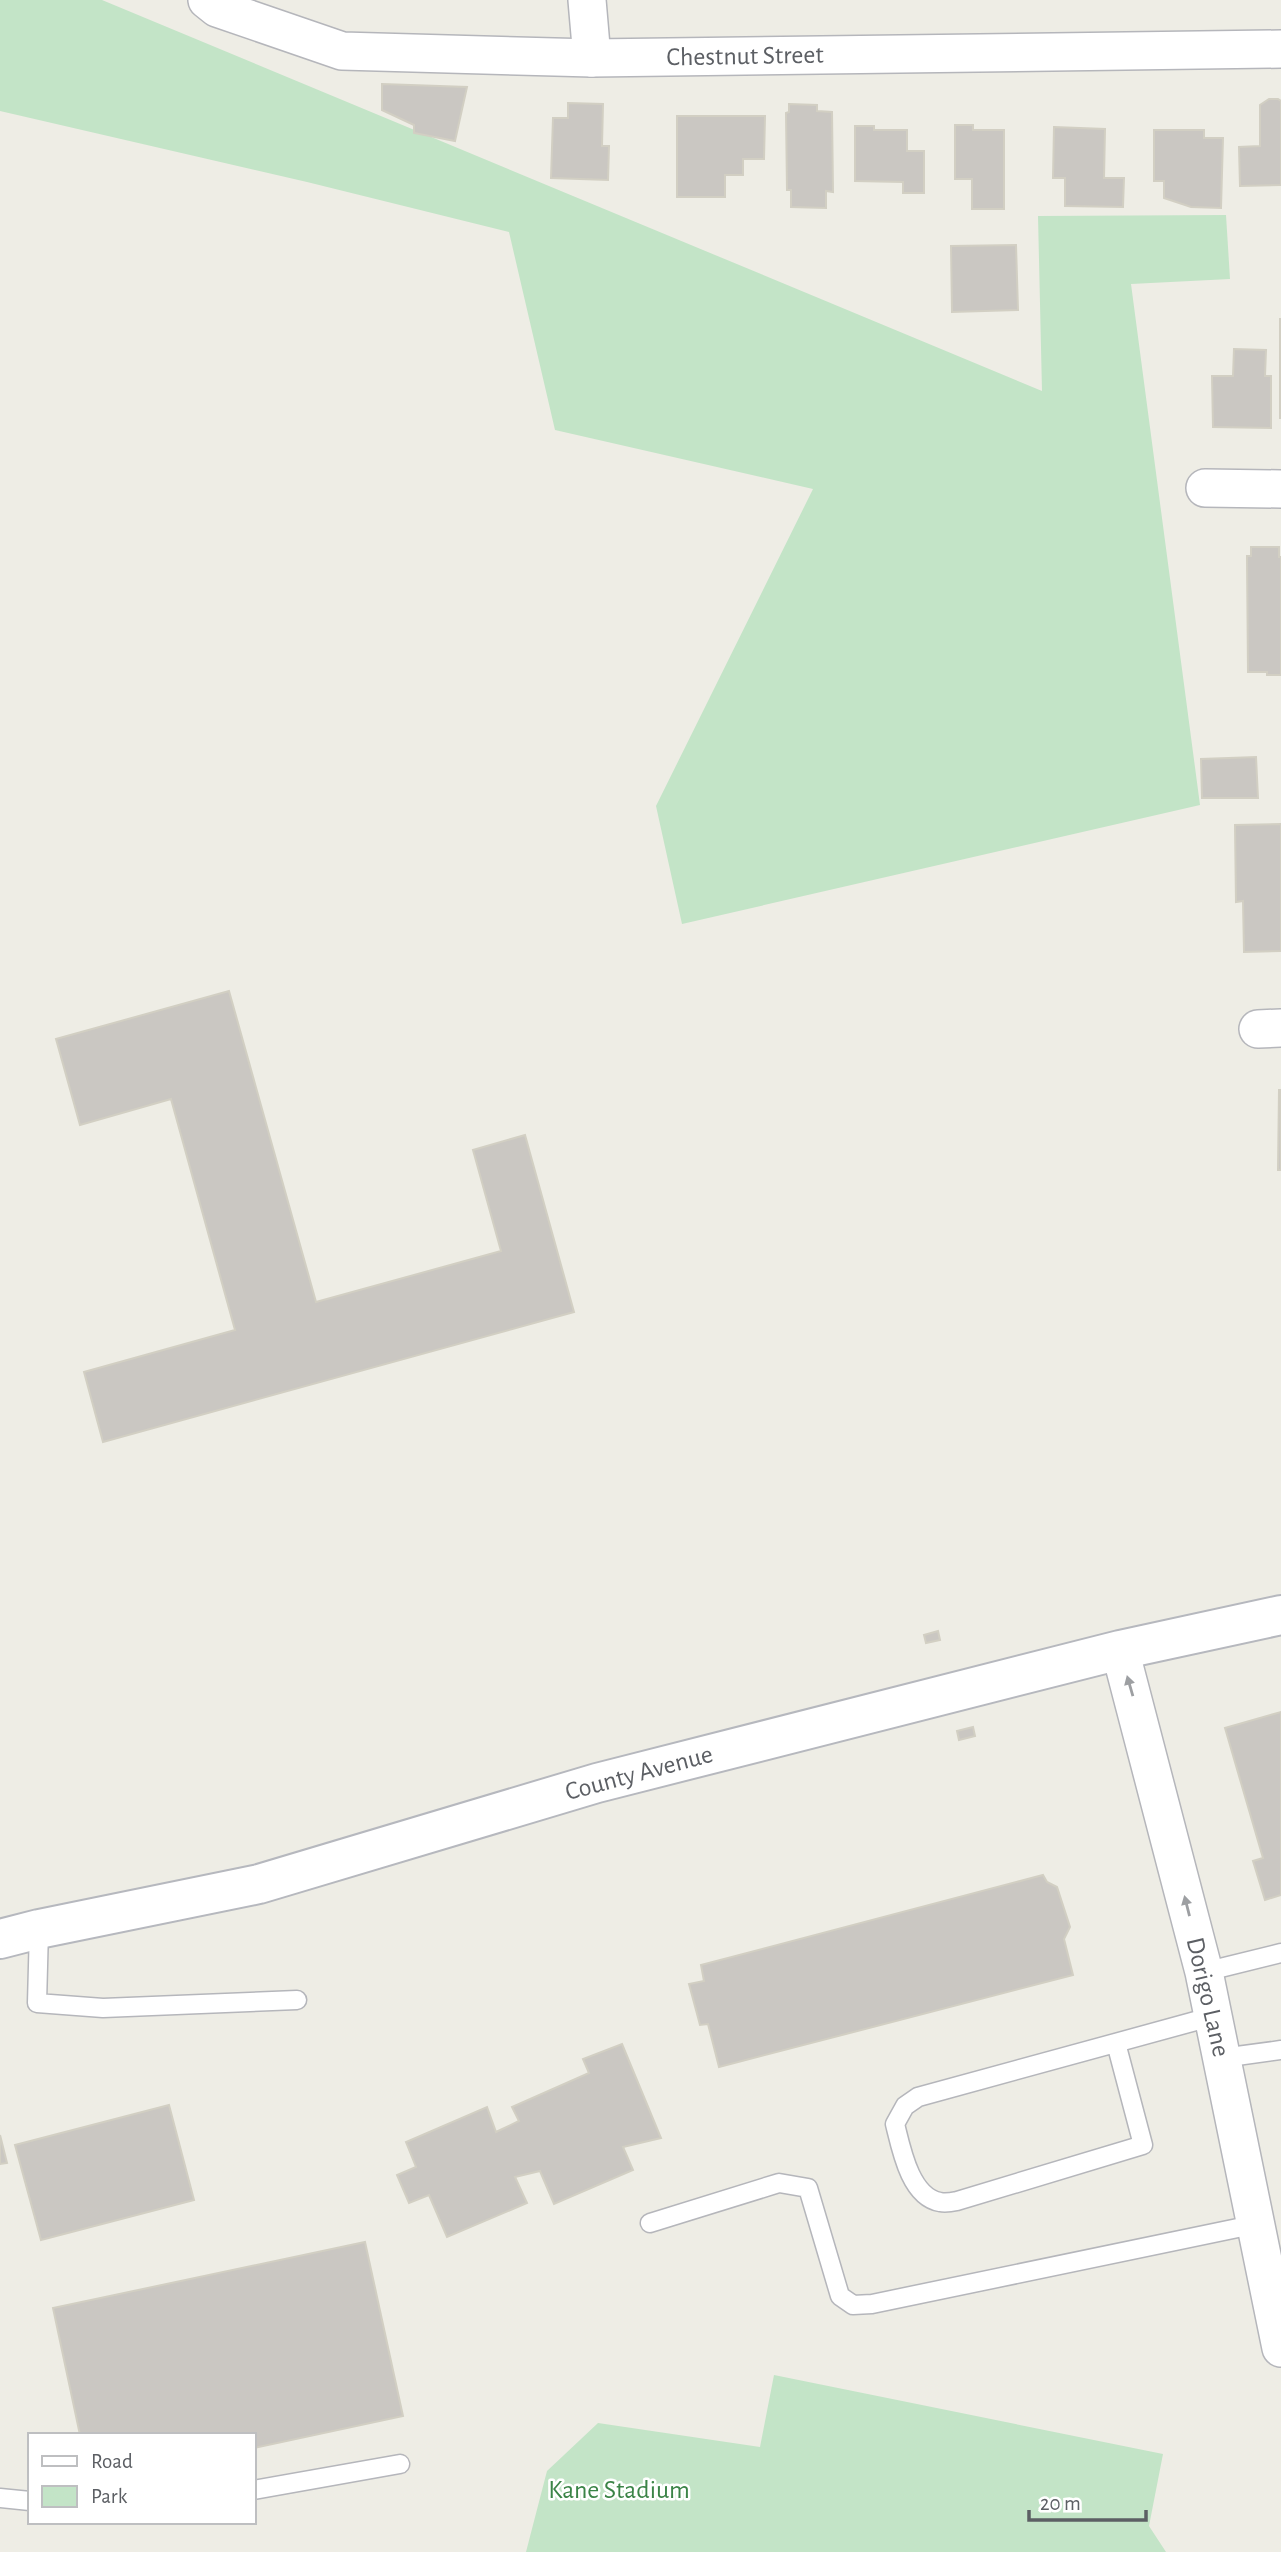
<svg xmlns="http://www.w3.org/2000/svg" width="1281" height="2552" viewBox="0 0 1281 2552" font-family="'Alegreya Sans',sans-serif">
	<rect width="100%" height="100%" fill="#eeede5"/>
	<!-- green -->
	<g fill="#c3e4c7">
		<polygon points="0,0 102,0 1042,391 1038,216 1226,215 1230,279 1131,284 1200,805 682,924 656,806 813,489 555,430 509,232 307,182 0,111"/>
		<polygon points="774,2375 1163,2454 1149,2526 1166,2552 526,2552 547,2471 598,2423 760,2447"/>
	</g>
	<!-- building -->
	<g fill="#cac7c2" stroke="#d2cfc3" stroke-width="2">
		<polygon points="382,84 467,87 455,141 414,133 414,125 382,110"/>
		<polygon points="1269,99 1278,99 1281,101 1281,185 1240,186 1239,147 1260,146 1260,105"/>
		<polygon points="568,103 603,104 602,146 609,146 608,180 551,178 553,118 568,118"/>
		<polygon points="789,104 817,105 817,111 832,112 833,192 826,191 826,208 791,207 791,190 787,190 786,113 789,112"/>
		<polygon points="677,116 765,116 764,159 743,159 743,175 725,175 725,197 677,197"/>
		<polygon points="955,125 973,125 973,130 1004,130 1004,209 972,209 972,179 955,179"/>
		<polygon points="855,126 874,126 874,130 907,130 907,151 924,151 924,193 903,193 903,182 855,181"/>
		<polygon points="1054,127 1105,129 1104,178 1124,178 1123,207 1065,206 1065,178 1053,178"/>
		<polygon points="1154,130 1204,130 1204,138 1223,138 1221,208 1191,207 1164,198 1164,181 1154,181"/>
		<polygon points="1016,245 1018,310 952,312 951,246"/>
		<rect x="1280" y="319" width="1" height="99"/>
		<polygon points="1234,349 1266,350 1265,376 1271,376 1271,428 1213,427 1212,376 1233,376"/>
		<polygon points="1251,547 1279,547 1279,557 1281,557 1281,675 1267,675 1267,672 1248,672 1247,556 1251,556"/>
		<polygon points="1256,757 1258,798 1202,798 1201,759"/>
		<polygon points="1281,824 1281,951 1244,952 1243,901 1236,902 1235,825"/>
		<polygon points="229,991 316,1302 501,1251 473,1150 525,1135 574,1312 103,1442 84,1372 235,1330 171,1099 80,1125 56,1039"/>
		<polygon points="1279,1090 1281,1090 1281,1170 1278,1170"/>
		<polygon points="938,1631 940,1640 926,1643 924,1635"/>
		<polygon points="1281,1712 1281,1895 1265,1900 1253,1861 1263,1858 1225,1728"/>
		<polygon points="973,1727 975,1736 959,1740 957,1731"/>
		<polygon points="1043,1875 1047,1882 1057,1887 1070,1927 1064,1939 1073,1975 719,2067 708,2024 700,2025 689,1984 704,1981 701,1965"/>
		<polygon points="622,2044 661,2138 623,2147 633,2170 554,2204 540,2171 515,2177 527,2203 447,2237 429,2195 409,2203 397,2175 416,2167 406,2142 487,2107 496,2132 519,2121 512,2107 589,2073 583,2059"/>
		<polygon points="169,2105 194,2200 41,2240 15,2145"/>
		<polygon points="0,2135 7,2163 0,2164"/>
		<polygon points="365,2242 403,2416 254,2448 254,2435 80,2435 53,2308"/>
	</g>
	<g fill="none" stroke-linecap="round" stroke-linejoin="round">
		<defs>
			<g id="lane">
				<polyline points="39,1929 37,2003 103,2008 297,2000"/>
				<polyline points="1204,1972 1281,1953"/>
				<path d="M1116 2043 1143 2145 957 2201C952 2202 945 2203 940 2202 910 2197 901 2148 895 2124L905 2106 918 2097 1214 2016"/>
				<polyline points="1222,2058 1281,2050"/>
				<polyline points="650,2223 779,2183 808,2188 840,2296 853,2305 872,2304 1257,2224"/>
				<polyline points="254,2490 400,2464"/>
				<polyline points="0,2498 30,2501"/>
			</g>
			<g id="street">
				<polyline points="207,0 217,8 342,51 592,58 1281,49"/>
				<polyline points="587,0 592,58"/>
				<polyline points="1205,488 1281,489"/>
				<polyline points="1258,1029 1281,1028"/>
				<polyline points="1120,1650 1204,1972 1281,2348"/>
			</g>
			<polyline id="secondary" points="0,1939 39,1929 259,1884 597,1783 1120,1650 1281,1615"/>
		</defs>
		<!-- lane casing -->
		<use href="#lane" stroke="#b5b6bb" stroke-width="21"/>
		<!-- street casing -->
		<use href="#street" stroke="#b5b6bb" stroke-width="40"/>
		<!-- secondary casing -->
		<use href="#secondary" stroke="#b6b8be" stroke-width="42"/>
		<!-- lane -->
		<use href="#lane" stroke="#fff" stroke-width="18"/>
		<!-- street -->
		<use href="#street" stroke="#fff" stroke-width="37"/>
		<!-- secondary -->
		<use href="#secondary" stroke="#fff" stroke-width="38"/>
	</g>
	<!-- one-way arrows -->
	<defs><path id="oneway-solid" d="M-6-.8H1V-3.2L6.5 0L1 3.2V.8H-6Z" transform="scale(1.75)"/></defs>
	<g fill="#9d9fa2">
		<use href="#oneway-solid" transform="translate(1130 1686) rotate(-106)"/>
		<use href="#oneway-solid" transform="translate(1187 1906) rotate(-104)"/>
	</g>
	<g text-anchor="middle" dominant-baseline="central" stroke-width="5" stroke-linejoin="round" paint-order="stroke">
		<!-- street labels -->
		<g font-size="26" fill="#5c5f64" stroke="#fff">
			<text transform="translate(745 56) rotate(-1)">Chestnut Street</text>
			<text transform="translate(639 1773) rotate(-15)">County Avenue</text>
			<text transform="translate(1208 1997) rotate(77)">Dorigo Lane</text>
		</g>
		<!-- park labels -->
		<g font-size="26" fill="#3b8447" stroke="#fff">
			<text x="619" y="2490">Kane Stadium</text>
		</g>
	</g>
	<!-- legend -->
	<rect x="28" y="2433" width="228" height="91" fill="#ffffff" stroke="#bebfc1" stroke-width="2"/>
	<rect x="42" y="2456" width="35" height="10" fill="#ffffff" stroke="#bebfc1" stroke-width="2"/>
	<text x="91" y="2468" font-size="21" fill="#5c5f64">Road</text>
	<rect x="42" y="2486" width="35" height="21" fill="#c3e4c7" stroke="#bebfc1" stroke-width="2"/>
	<text x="91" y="2503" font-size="21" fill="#5c5f64">Park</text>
	<!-- scale -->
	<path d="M1029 2510v10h117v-10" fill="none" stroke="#5c5f64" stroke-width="3.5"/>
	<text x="1040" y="2510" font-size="21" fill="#5c5f64" stroke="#ffffff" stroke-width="5" paint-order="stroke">20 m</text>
</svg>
